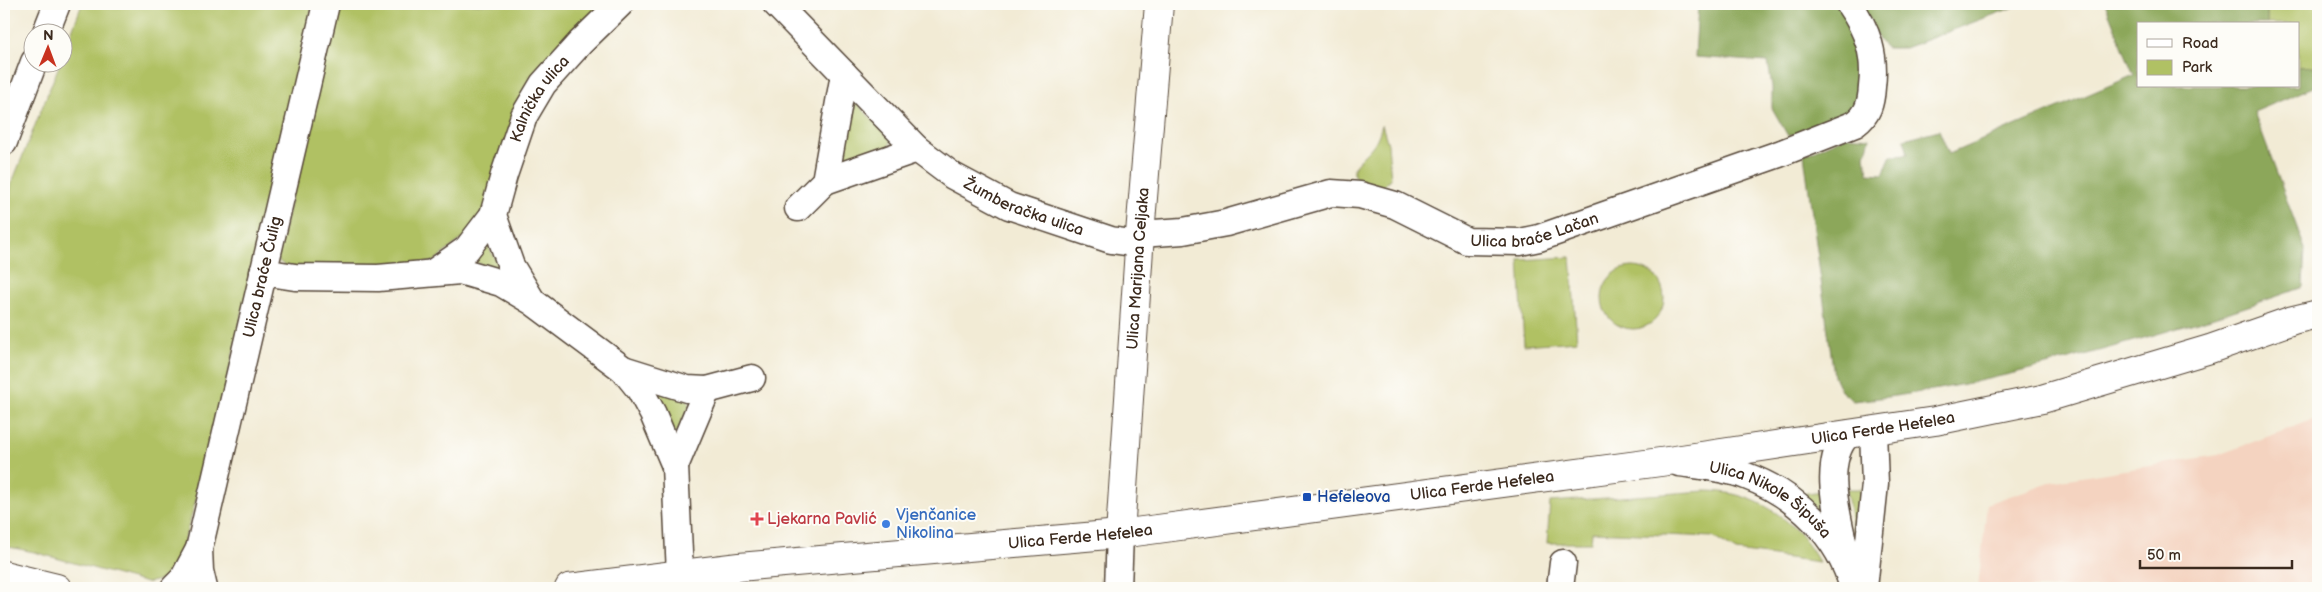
<svg xmlns="http://www.w3.org/2000/svg" width="2322" height="592" viewBox="0 0 2322 592" font-family="'Balsamiq Sans',sans-serif">
	<rect width="100%" height="100%" fill="#fdfcf7"/>
	<filter id="ink" filterUnits="userSpaceOnUse"><feTurbulence type="fractalNoise" baseFrequency=".02" numOctaves="2"/><feDisplacementMap in="SourceGraphic" scale="10" xChannelSelector="R" yChannelSelector="G"/><feConvolveMatrix kernelMatrix="1 2 1 2 8 2 1 2 1" color-interpolation-filters="sRGB"/></filter>
	<filter id="wash" filterUnits="userSpaceOnUse"><feTurbulence type="fractalNoise" baseFrequency=".0096" numOctaves="4" result="noise"/><feDisplacementMap in="SourceGraphic" scale="20" xChannelSelector="R" yChannelSelector="G"/><feGaussianBlur stdDeviation="1.12" result="paint"/><feColorMatrix in="noise" values="0 0 0 0 0 0 0 0 0 0 0 0 0 0 0 0 0 1.4 0 .05"/><feComposite in="paint" operator="in"/></filter>
	<g filter="url(#wash)">
		<rect width="100%" height="100%" fill="#f2ebd5"/>
		<!-- built -->
		<polygon fill="#f4d3c0" points="2318,418 2318,588 1978,588 1987,504 2050,482 2218,455"/>
		<!-- green -->
		<g fill="#b0c164" stroke="#767641">
			<polygon points="82,4 313,4 213,441 181,552 167,578 147,583 34,552 4,546 4,246 7,235 11,185 60,63 62,62 63,55"/>
			<polygon points="335,4 603,4 481,217 463,238 433,262 410,265 288,268 277,260"/>
			<polygon points="2267,4 2318,4 2318,66 2298,67 2298,24 2267,24"/>
			<polygon points="853,99 891,140 889,147 839,164"/>
			<path d="M1382 125 1388 144 1391 179 1380 189 1359 184C1347 167 1358 162 1369 150 1376 143 1379 135 1382 125Z"/>
			<polygon points="487,244 498,264 497,268 472,262 472,256"/>
			<polygon points="1571,257 1577,341 1524,345 1519,260"/>
			<circle cx="1633" cy="298" r="31"/>
			<polygon points="660,392 688,400 690,405 677,432 673,432 657,395"/>
			<polygon points="1846,489 1860,489 1861,531 1858,536 1854,533"/>
			<path d="M1705 491C1755 491 1795 518 1819 562L1736 551 1713 537 1592 532 1591 543H1547L1550 502Z"/>
			<polygon points="1825,491 1830,525 1804,497 1806,493"/>
		</g>
		<!-- forest -->
		<g fill="#8ca75a" stroke="#64683c">
			<polygon points="1698,4 1841,4 1862,38 1863,96 1852,113 1833,124 1788,136 1772,108 1772,87 1768,62 1695,57"/>
			<polygon points="1861,4 2022,4 1905,48 1886,48 1879,40"/>
			<path d="M2105 4H2267V24H2138V86H2298V67L2318 66V85L2254 112 2305 249 2303 287C2246 308 2189 325 2130 342 2040 368 1947 392 1853 401L1841 391 1834 376 1804 155 1847 136 1870 138 1865 156 1868 173 1883 174 1891 155 1908 154 1904 139 1939 130 1949 154 2134 75Z"/>
		</g>
	</g>
	<g filter="url(#ink)">
		<g fill="none" stroke-linecap="round" stroke-linejoin="round">
			<defs>
				<g id="minor">
					<path id="s1" d="M776 4 917 149 953 176 1009 206 1111 240 1139 244"/>
					<polyline points="46,32 57,4"/>
					<polyline points="4,142 34,62"/>
					<polyline points="825,181 917,149"/>
					<polyline points="798,208 825,181 844,74"/>
					<path id="s2" d="M1140 234 1183 231 1226 223 1331 193 1360 195 1395 205 1467 241 1520 242 1539 238 1779 154 1855 124C1868 115 1871 103 1872 87 1876 55 1868 31 1849 4"/>
					<polyline points="263,272 295,277 378,278 460,271 501,283 533,302 623,369 640,390 653,414 675,466 680,574"/>
					<polyline points="434,272 467,249 493,215"/>
					<path id="s3" d="M531 299 511 266 493 215 504 175 524 116 543 84 580 43 620 4"/>
					<polyline points="623,369 687,389 707,390 752,378"/>
					<path id="s4" d="M1679 463C1701 466 1725 468 1746 476 1796 494 1840 537 1853 588"/>
					<polyline points="675,466 707,390"/>
					<polyline points="199,549 200,571 204,588"/>
					<path d="M1846 555C1839 520 1820 463 1848 434"/>
					<path id="s5" d="M174 588 183 579 199 549 326 4"/>
					<polyline points="715,588 718,569"/>
					<polyline points="1118,588 1120,534"/>
					<polyline points="1560,588 1563,563"/>
					<polyline points="1864,588 1875,484 1873,431"/>
				</g>
				<g id="major">
					<path id="s6" d="M1120 534 1140 234 1159 4"/>
					<polyline points="4,575 57,588"/>
					<path id="s7" d="M569 588 739 567 1120 534 1668 461 1935 421 2042 399 2210 349 2293 320 2318 314"/>
				</g>
			</defs>
			<!-- minor casing -->
			<use href="#minor" stroke="#564739" stroke-width="29"/>
			<!-- major casing -->
			<use href="#major" stroke="#564739" stroke-width="30"/>
			<!-- minor -->
			<use href="#minor" stroke="#fff" stroke-width="26"/>
			<!-- major -->
			<use href="#major" stroke="#fff" stroke-width="28"/>
		</g>
	</g>
	<!-- markers -->
	<rect fill="#1a4fb4" stroke="#fdfcf7" stroke-width="2" x="1302" y="492" width="10" height="10" rx="2.5"/>
	<path fill="#e0444e" stroke="#fdfcf7" stroke-width="2" d="M754.5 511.5h5v5h5v5h-5v5h-5v-5h-5v-5h5z"/>
	<circle fill="#3f7fe0" stroke="#fdfcf7" stroke-width="2" cx="886" cy="524" r="5"/>
	<g text-anchor="middle" dominant-baseline="central" stroke-width="4" stroke-linejoin="round" paint-order="stroke">
		<!-- street labels -->
		<g font-size="16" fill="#3b2a1e" stroke="#fdfcf7">
			<text stroke="none"><textPath href="#s3" startOffset="219">Kalnička ulica</textPath></text>
			<text stroke="none"><textPath href="#s1" startOffset="325">Žumberačka ulica</textPath></text>
			<text stroke="none"><textPath href="#s2" startOffset="411">Ulica braće Lačan</textPath></text>
			<text stroke="none"><textPath href="#s6" startOffset="266">Ulica Marijana Celjaka</textPath></text>
			<text stroke="none"><textPath href="#s5" startOffset="326">Ulica braće Čulig</textPath></text>
			<text stroke="none"><textPath href="#s7" startOffset="1324">Ulica Ferde Hefelea</textPath></text>
			<text stroke="none"><textPath href="#s7" startOffset="919">Ulica Ferde Hefelea</textPath></text>
			<text stroke="none"><textPath href="#s4" startOffset="101">Ulica Nikole Šipuša</textPath></text>
			<text stroke="none"><textPath href="#s7" startOffset="514">Ulica Ferde Hefelea</textPath></text>
		</g>
		<!-- transit labels -->
		<g font-size="16" fill="#164399" stroke="#fdfcf7" text-anchor="start">
			<text x="1317" y="497">Hefeleova</text>
		</g>
		<!-- shop labels -->
		<g font-size="16" fill="#366cbe" stroke="#fdfcf7" text-anchor="start">
			<text x="896" y="515">Vjenčanice<tspan x="896" dy="18">Nikolina</tspan></text>
		</g>
		<!-- health labels -->
		<g font-size="16" fill="#be3a42" stroke="#fdfcf7" text-anchor="start">
			<text x="767" y="519">Ljekarna Pavlić</text>
		</g>
	</g>
	<!-- margin -->
	<rect width="2322" height="592" fill="none" stroke="#fdfcf7" stroke-width="20"/>
	<!-- legend -->
	<rect x="2137" y="22" width="162" height="65" fill="#fdfcf7" stroke="#afa8a0"/>
	<rect x="2147" y="39" width="25" height="8" fill="#ffffff" stroke="#afa8a0"/>
	<text x="2182" y="48" font-size="15" fill="#3b2a1e">Road</text>
	<rect x="2147" y="60" width="25" height="15" fill="#b0c164" stroke="#afa8a0"/>
	<text x="2182" y="72" font-size="15" fill="#3b2a1e">Park</text>
	<!-- north arrow -->
	<g transform="translate(48 48) rotate(1)"><circle r="24" fill="#fdfcf7" stroke="#afa8a0"/>
	<path d="M0-4L9 19L0 12L-9 19Z" fill="#c8321e"/>
	<text y="-8" font-size="14" font-weight="bold" text-anchor="middle" fill="#3b2a1e">N</text>
	</g>
	<!-- scale -->
	<path d="M2140 560v8h152v-8" fill="none" stroke="#3b2a1e" stroke-width="2.5"/>
	<text x="2147" y="560" font-size="15" fill="#3b2a1e" stroke="#fdfcf7" stroke-width="4" paint-order="stroke">50 m</text>
</svg>
